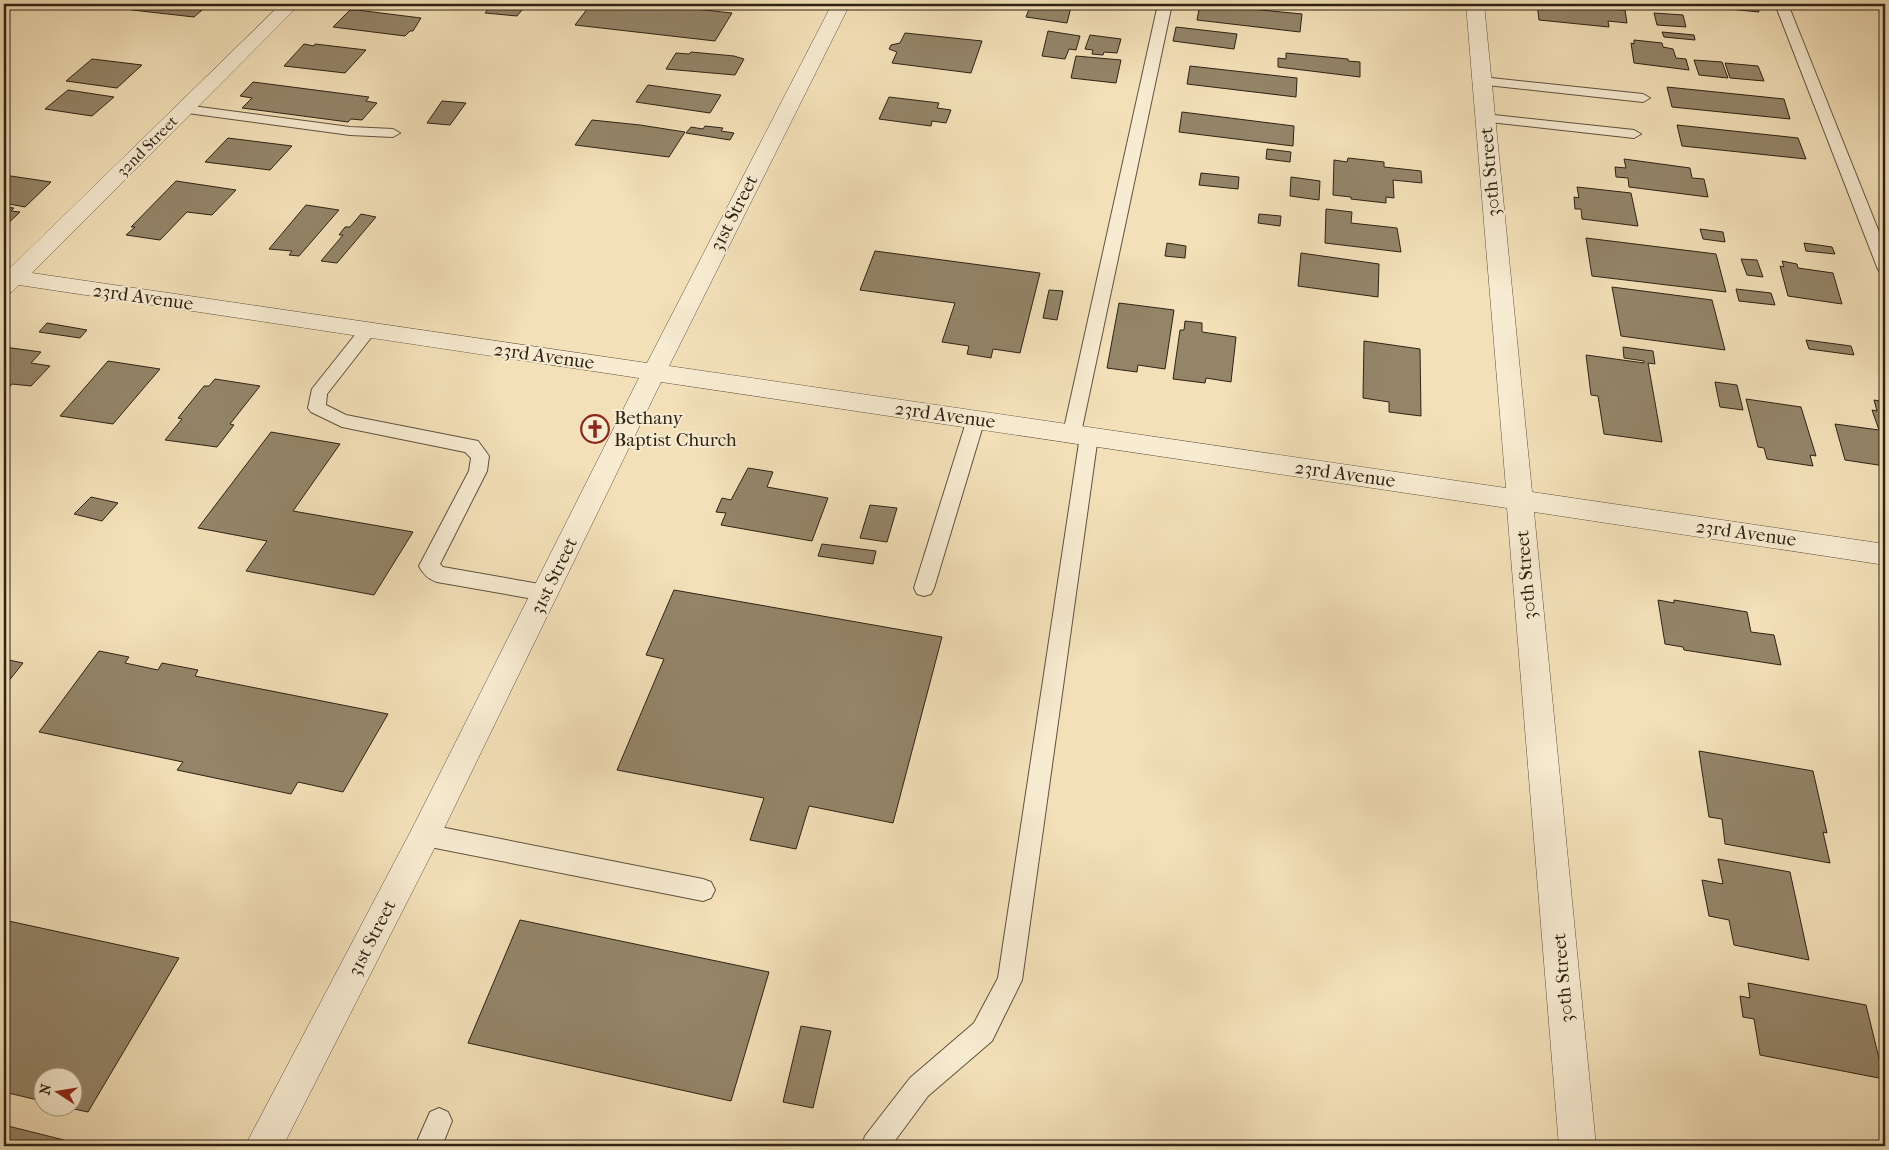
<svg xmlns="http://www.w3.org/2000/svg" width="1889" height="1150" viewBox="0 0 1889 1150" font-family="'IM FELL French Canon',serif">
	<rect width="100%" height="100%" fill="#f3e0b8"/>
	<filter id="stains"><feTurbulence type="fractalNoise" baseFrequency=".004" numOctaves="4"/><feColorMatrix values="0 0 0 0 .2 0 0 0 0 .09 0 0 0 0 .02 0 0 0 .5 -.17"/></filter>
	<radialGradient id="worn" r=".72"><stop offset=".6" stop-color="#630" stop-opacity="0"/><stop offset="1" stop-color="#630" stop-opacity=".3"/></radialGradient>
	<!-- building -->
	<g fill="#948569" stroke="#2e2214">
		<polygon points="140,4 209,4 194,17 132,10"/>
		<polygon points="492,4 527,4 517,16 485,13"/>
		<polygon points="591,4 648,4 732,13 715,41 575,25"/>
		<polygon points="1031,4 1052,4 1071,7 1067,23 1026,17"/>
		<polygon points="1200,4 1302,14 1300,32 1197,20"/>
		<polygon points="1537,4 1605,4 1606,9 1625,10 1627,23 1608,21 1609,27 1539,20"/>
		<polygon points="1678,4 1756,4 1759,12"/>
		<polygon points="350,10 357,10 421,18 413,31 410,31 405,36 333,27"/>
		<polygon points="1654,13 1683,15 1686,27 1657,25"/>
		<polygon points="1176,27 1237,34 1234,49 1173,41"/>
		<polygon points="1048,31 1080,36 1076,50 1069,49 1065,59 1042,56"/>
		<polygon points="1662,32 1694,35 1695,40 1664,37"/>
		<polygon points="905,33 982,41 971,73 892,63 897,52 889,49 891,45 900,43"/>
		<polygon points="1090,35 1121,39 1117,53 1104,52 1103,55 1092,54 1093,50 1085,49"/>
		<polygon points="1634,40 1662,43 1663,47 1673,49 1676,58 1686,59 1689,70 1634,63 1631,43 1634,44"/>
		<polygon points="304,44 314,46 315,44 366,50 345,73 284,66"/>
		<polygon points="691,52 734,56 744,59 735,75 666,69 676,53 689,54"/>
		<polygon points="1286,53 1348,59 1348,61 1360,62 1360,77 1278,67 1278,58 1286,59"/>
		<polygon points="1076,56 1121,60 1116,83 1071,78"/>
		<polygon points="92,59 142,65 117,88 66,81"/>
		<polygon points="1694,60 1722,62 1728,78 1699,75"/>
		<polygon points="1725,63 1758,66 1764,81 1730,78"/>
		<polygon points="1190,66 1297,78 1296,97 1187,84"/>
		<polygon points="253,82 369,97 366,101 377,103 362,120 351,119 348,122 242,108 252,98 240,96"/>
		<polygon points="648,85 721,95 710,113 636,102"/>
		<polygon points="1667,87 1784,99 1790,119 1672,107"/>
		<polygon points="68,90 114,97 92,116 45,109"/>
		<polygon points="889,97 939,103 937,108 951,110 946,123 932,121 931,126 879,119"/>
		<polygon points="442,101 466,103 450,125 427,123"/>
		<polygon points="1182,112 1294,126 1293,146 1179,132"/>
		<polygon points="592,120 640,125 685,132 669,157 575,145"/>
		<polygon points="1677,125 1798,138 1806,159 1682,146"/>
		<polygon points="705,126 723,128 721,131 734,133 730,140 686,133 691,127 703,129"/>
		<polygon points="228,138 292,146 270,170 205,162"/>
		<polygon points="1267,149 1291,152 1290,162 1266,159"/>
		<polygon points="1348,158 1384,162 1384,167 1421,171 1422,183 1393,180 1394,198 1386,197 1386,203 1351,199 1351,197 1333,195 1334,160 1347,162"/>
		<polygon points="1624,159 1690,168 1692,178 1704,179 1708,197 1629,187 1628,178 1616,177 1615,167 1626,168"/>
		<polygon points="1201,173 1239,177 1238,189 1199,185"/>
		<polygon points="4,175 51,182 25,207 4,203"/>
		<polygon points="1291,177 1320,181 1319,200 1290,196"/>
		<polygon points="176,181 236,190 212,215 187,212 160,240 126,235 135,227 131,227"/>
		<polygon points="1577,187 1631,193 1638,226 1582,219 1581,209 1575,209 1574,197 1579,198"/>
		<polygon points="306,205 339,210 299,256 289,255 292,251 269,249"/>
		<polygon points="4,207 14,208 11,211 20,212 4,227"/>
		<polygon points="1326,209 1352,212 1351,223 1397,228 1401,252 1325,243"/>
		<polygon points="361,214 376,217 337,263 321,261 343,235 339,235 345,227 350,227"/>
		<polygon points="1259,214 1281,216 1280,226 1258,223"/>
		<polygon points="1700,229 1723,232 1725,242 1703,239"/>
		<polygon points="1586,238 1716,254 1726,292 1592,276"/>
		<polygon points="1167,243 1186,246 1185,258 1165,256"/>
		<polygon points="1804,243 1832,247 1835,254 1806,251"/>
		<polygon points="875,251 1040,273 1020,353 993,349 991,358 967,354 969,346 942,342 955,303 860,290"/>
		<polygon points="1301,253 1379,264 1378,297 1298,286"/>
		<polygon points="1741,259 1757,260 1763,277 1747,275"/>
		<polygon points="1782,261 1797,264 1798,268 1833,273 1842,304 1788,296 1780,266 1784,267"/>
		<polygon points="1612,287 1712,300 1725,350 1621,336"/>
		<polygon points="1736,289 1771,293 1775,305 1739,301"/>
		<polygon points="1049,290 1063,291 1057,320 1043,318"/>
		<polygon points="1119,303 1174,310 1165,369 1138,365 1137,372 1107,368"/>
		<polygon points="1185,321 1202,323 1202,332 1236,337 1231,382 1206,378 1205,383 1173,379 1180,330 1184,330"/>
		<polygon points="47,323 87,330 80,338 39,332"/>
		<polygon points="1806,340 1851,346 1854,355 1809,349"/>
		<polygon points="1364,341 1420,349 1421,416 1389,412 1389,402 1363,398"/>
		<polygon points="4,347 41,352 31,363 50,366 31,386 12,384 4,393"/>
		<polygon points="1623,347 1653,351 1655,364 1648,363 1662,442 1604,434 1598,396 1591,395 1586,355 1644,363 1644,361 1624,358"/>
		<polygon points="108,361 160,369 113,424 60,416"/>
		<polygon points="215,379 260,386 230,424 234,425 217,447 165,440 182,419 178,418 204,386 209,386"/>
		<polygon points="1715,382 1737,385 1743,410 1720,407"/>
		<polygon points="1746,399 1801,407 1816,456 1810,455 1813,466 1767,459 1764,448 1758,447"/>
		<polygon points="1874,400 1885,402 1885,466 1845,460 1835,424 1879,430 1872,410 1877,411"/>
		<polygon points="271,432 340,444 293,511 413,532 374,595 246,571 267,541 198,528"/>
		<polygon points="748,468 773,472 767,487 828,498 812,541 721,525 726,513 716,512 722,498 731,500"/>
		<polygon points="91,497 118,503 102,521 74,514"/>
		<polygon points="870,505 897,508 887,542 860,538"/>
		<polygon points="822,544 876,551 873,564 818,556"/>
		<polygon points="674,590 942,637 893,823 809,806 796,849 750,840 764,798 617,770 664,659 646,655"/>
		<polygon points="1658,600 1674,603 1674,600 1747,612 1751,632 1774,635 1781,665 1684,650 1683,647 1665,644"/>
		<polygon points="99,651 129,657 125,663 158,670 162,663 198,670 195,676 388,714 343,792 298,782 291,794 177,770 183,762 39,732"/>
		<polygon points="4,659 23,663 4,687"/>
		<polygon points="1699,751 1813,771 1827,833 1823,832 1830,863 1725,844 1722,819 1709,817"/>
		<polygon points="1718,859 1790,872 1809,960 1734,945 1729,920 1709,916 1702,880 1723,884"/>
		<polygon points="4,920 179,958 88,1112 69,1108 72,1108 72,1078 42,1078 42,1101 4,1092"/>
		<polygon points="520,920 769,972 731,1101 468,1043"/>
		<polygon points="1748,983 1866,1005 1884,1079 1760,1055 1754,1019 1743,1017 1740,996 1750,998"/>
		<polygon points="801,1026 831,1031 813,1108 783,1102"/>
		<polygon points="4,1125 64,1140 60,1146 4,1146"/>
	</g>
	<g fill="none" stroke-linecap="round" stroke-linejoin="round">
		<defs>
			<g id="lane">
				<polygon points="1158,4 1172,4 1081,433 1078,438 1072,440 1066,438 1063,433"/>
				<polygon points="1775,4 1788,4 1885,247 1885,272 1879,271 1877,267"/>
				<polygon points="1482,77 1643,94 1650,98 1643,102 1477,84 1475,81 1477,78"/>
				<polygon points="185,105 350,127 393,129 400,133 393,137 350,135 180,112 178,109"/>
				<polygon points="1485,114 1634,130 1641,134 1634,138 1480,121 1478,118"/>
				<path d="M368 324 374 326 377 330 327 394 326 405 346 415 478 441 489 456 487 471 440 564 443 567 545 585 552 587 555 593 552 599 545 601 437 582C428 579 423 574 419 566L469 471 471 458 465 452 342 427 311 412 308 408 312 389 362 326Z"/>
				<polygon points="976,413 982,414 985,419 934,588 931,594 924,596 917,594 914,588 967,419 970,414"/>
				<polygon points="1089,429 1095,431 1098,436 1022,980 992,1041 928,1096 891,1146 862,1146 865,1136 910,1078 974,1023 998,978 1080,436 1083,431"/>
				<polygon points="425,824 703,879 711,882 715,890 711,898 703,901 425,846 417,842 413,835 417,828"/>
				<polygon points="439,1108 448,1112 452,1121 442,1146 415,1146 430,1112"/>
			</g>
			<polygon id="street" points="281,4 300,4 32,273 647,363 832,4 850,4 669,366 1506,488 1466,4 1484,4 1532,492 1885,544 1885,565 1534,512 1596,1146 1559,1146 1507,508 661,382 436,845 283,1146 245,1146 414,825 639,378 19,285 12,292 4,294 4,269 9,269"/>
		</defs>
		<!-- lane casing -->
		<use href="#lane" stroke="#5f523d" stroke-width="2"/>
		<!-- street casing -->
		<use href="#street" stroke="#5f523d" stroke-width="1"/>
		<!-- lane -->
		<use href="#lane" fill="#f7ebd1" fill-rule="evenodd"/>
		<!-- street -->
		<use href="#street" fill="#f7ebd1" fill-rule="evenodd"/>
	</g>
	<!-- icons -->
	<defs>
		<symbol id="church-ring" viewBox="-11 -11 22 22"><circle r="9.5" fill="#f7ebd1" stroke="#8f2418" stroke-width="1.5"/><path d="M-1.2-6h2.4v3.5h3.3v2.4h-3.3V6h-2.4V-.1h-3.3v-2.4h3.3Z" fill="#8f2418"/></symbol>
	</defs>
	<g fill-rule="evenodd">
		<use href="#church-ring" x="579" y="413" width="32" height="32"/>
	</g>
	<g text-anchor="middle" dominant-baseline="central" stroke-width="4" stroke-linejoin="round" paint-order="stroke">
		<!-- far-street labels -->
		<g font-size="16" fill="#2e2214" stroke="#f7ebd1">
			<text transform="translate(147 146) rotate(-45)">32nd Street</text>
		</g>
		<!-- street labels -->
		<g font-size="19" fill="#2e2214" stroke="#f7ebd1">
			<text transform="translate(1490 172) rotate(-95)">30th Street</text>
			<text transform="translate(734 213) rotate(-63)">31st Street</text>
			<text transform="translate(143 297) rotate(8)">23rd Avenue</text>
			<text transform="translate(544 356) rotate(8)">23rd Avenue</text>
			<text transform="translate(945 415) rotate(8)">23rd Avenue</text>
			<text transform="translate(1345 474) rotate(8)">23rd Avenue</text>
			<text transform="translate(1746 533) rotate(8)">23rd Avenue</text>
			<text transform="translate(1526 575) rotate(-95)">30th Street</text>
			<text transform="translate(554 576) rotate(-64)">31st Street</text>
			<text transform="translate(372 938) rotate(-63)">31st Street</text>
			<text transform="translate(1563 978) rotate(-95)">30th Street</text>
		</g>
		<!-- poi labels -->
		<g font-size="19" fill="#2e2214" stroke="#f7ebd1" text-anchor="start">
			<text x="614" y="418">Bethany<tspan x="614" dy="22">Baptist Church</tspan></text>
		</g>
	</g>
	<!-- margin -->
	<rect width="1889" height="1150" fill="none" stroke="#f3e0b8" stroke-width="20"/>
	<rect x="5" y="5" width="1879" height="1140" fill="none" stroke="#2e2214" stroke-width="2.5"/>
	<rect x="10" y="10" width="1869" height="1130" fill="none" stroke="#2e2214"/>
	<!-- north arrow -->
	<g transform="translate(58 1092) rotate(282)"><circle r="24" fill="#f7ebd1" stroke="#a79b85"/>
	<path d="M0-4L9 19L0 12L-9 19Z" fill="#8f2418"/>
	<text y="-8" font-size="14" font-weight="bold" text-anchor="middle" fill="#2e2214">N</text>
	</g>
	<rect width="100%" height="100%" filter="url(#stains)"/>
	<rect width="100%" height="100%" fill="url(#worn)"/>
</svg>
